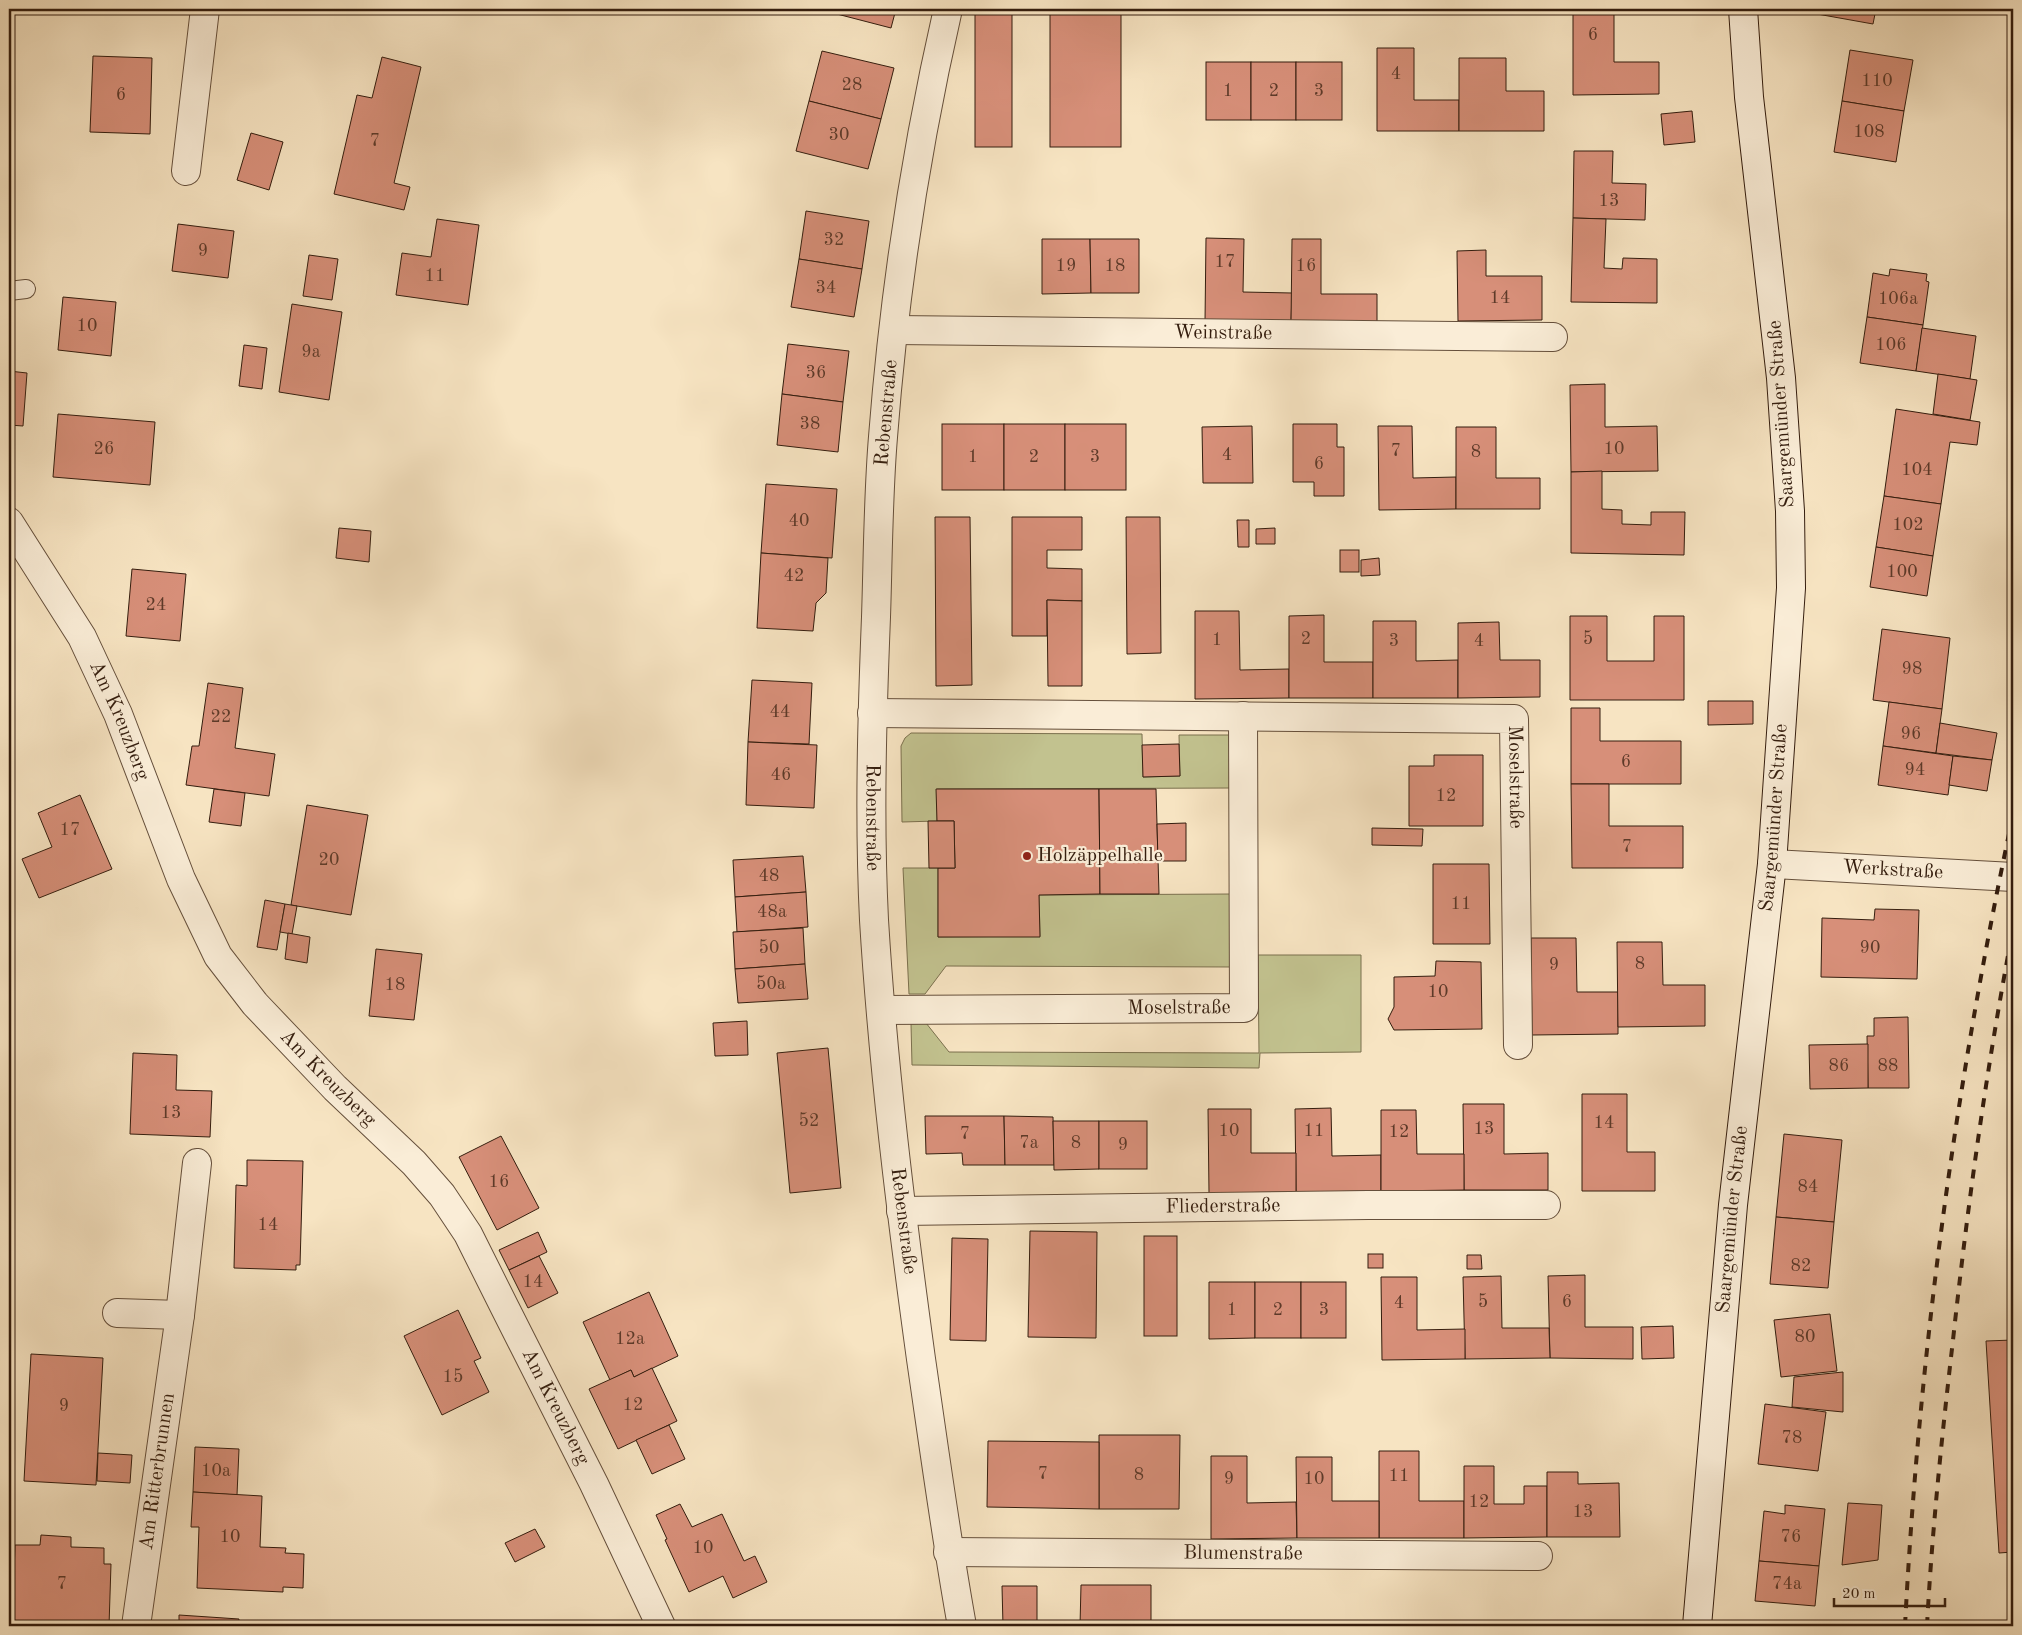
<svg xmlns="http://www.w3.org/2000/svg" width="2022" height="1635" viewBox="0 0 2022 1635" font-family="'Old Standard TT',serif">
	<rect width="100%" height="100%" fill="#f7e4c2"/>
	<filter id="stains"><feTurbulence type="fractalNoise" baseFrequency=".004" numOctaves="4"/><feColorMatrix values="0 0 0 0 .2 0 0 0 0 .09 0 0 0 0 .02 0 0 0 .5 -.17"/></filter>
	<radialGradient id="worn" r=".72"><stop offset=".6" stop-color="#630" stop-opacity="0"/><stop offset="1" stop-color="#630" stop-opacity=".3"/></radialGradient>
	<!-- green -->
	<g fill="#c2c28f" stroke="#7b704e">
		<polygon points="911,733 1142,734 1143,777 1180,776 1179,735 1231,735 1231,788 937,789 937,821 902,822 901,746 905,738"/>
		<polygon points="903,868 938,868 938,937 1040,936 1039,895 1232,894 1233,967 946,966 925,994 909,994"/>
		<polygon points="1258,955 1361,955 1361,1052 1260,1053 1259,1068 912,1065 911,1024 926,1023 949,1052 1259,1053"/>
	</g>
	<!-- building -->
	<g fill="#d78f79" stroke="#341d0e">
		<polygon points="838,9 896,9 891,28 837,14"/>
		<polygon points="1573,9 1614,9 1614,62 1659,62 1659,94 1573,95"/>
		<polygon points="1806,9 1876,9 1873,24 1806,12"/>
		<rect x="975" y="11" width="37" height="136"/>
		<rect x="1050" y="11" width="71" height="136"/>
		<polygon points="1377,48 1414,48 1414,100 1459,100 1459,131 1377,131"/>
		<polygon points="1850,50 1913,60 1904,111 1842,101"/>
		<polygon points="822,51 894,68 881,119 809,101"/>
		<polygon points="93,56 152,58 150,134 90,132"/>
		<polygon points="382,57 421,67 394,183 410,187 404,210 334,194 357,95 372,98"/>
		<polygon points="1459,58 1506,58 1506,91 1544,91 1544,131 1459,131"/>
		<rect x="1206" y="62" width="45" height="58"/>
		<rect x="1251" y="62" width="45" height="58"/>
		<rect x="1296" y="62" width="46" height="58"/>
		<polygon points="809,101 881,119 868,169 796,151"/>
		<polygon points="1842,101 1904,111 1896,162 1834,152"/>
		<polygon points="1692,111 1695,142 1664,145 1661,114"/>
		<polygon points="251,133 283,142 269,190 237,180"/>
		<polygon points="1574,151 1613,151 1612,183 1646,184 1645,220 1573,218"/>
		<polygon points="806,211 869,221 862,269 799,259"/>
		<polygon points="1573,218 1606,219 1604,268 1622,269 1623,258 1657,259 1657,303 1571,302"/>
		<polygon points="437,219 479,225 468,305 396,295 402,253 431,257"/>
		<polygon points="178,224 234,231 228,278 172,271"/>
		<polygon points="1206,238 1244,239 1243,292 1292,293 1291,323 1205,322"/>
		<polygon points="1042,239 1090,239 1091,293 1042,294"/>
		<polygon points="1090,239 1139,239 1139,293 1091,293"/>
		<polygon points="1292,239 1321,239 1321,294 1377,294 1377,324 1291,323"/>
		<polygon points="1486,250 1486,276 1542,276 1542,320 1458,321 1457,251"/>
		<polygon points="309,255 338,259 332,300 303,296"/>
		<polygon points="799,259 862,269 854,317 791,307"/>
		<polygon points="1890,269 1927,274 1926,281 1929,282 1923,325 1867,317 1873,273 1889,276"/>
		<polygon points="63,297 116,302 111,356 58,350"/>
		<polygon points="292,304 342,312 329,400 279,392"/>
		<polygon points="1867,317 1923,325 1916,371 1860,363"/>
		<polygon points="1922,328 1976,336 1970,379 1916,371"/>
		<polygon points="788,344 849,351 843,402 782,394"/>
		<polygon points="244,345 267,348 262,389 239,386"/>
		<polygon points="9,371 27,373 23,426 9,425"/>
		<polygon points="1938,374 1977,380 1970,420 1933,414"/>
		<polygon points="1605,384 1605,427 1657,426 1658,471 1571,472 1570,385"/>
		<polygon points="782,394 843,402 838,452 777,445"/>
		<polygon points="1896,409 1980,422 1977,445 1950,442 1941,504 1884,496"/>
		<polygon points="58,414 155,422 150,485 53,477"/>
		<rect x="942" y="424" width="62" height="66"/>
		<rect x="1004" y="424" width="61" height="66"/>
		<rect x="1065" y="424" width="61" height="66"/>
		<polygon points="1293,424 1337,424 1337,447 1344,447 1344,496 1314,496 1314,482 1293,482"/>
		<polygon points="1252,426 1253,483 1203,483 1202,427"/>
		<polygon points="1378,426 1412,426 1413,478 1456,477 1456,509 1379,510"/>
		<polygon points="1456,427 1496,427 1496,478 1540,478 1540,509 1456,509"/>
		<polygon points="1602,471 1602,509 1622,510 1622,524 1651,525 1651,512 1685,512 1684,555 1571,553 1571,472"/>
		<polygon points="766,484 837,489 832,558 761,553"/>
		<polygon points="1884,496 1941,504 1933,556 1876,547"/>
		<polygon points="935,517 970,517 972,685 936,686"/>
		<polygon points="1012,517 1082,517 1082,550 1047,550 1047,568 1082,569 1082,601 1047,600 1047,636 1012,636"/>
		<polygon points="1126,517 1160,517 1161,653 1127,654"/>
		<polygon points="1237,520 1249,520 1249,547 1238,547"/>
		<polygon points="339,528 371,531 369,562 336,558"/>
		<polygon points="1275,528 1275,544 1256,544 1256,529"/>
		<polygon points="1876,547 1933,556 1927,596 1870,587"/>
		<rect x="1340" y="550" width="19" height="22"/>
		<polygon points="761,553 828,558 826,593 816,603 813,631 757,628"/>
		<polygon points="1379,558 1380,575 1361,576 1361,560"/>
		<polygon points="132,569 186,574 180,641 126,636"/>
		<polygon points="1047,600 1082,601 1082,686 1048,686"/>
		<polygon points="1195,611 1239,611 1240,670 1289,669 1289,698 1195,699"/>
		<polygon points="1324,615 1324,662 1373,662 1373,698 1289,698 1289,616"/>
		<polygon points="1570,616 1607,616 1607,661 1654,661 1654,616 1684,616 1684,700 1570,700"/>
		<polygon points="1373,621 1416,621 1416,661 1458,660 1458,698 1373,698"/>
		<polygon points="1499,622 1500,660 1540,660 1540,697 1458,698 1458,623"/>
		<polygon points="1882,629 1950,638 1942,709 1873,700"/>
		<polygon points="752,680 812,683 809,744 748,742"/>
		<polygon points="208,683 243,688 235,748 275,754 269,796 186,785 192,746 199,746"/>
		<polygon points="1708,701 1753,701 1753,724 1708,725"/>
		<polygon points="1889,702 1942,709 1936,753 1883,746"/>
		<polygon points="1571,708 1600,708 1600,741 1681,741 1681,784 1571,784"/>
		<polygon points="1940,723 1997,733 1992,760 1936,753"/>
		<polygon points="748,742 817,745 814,808 746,805"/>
		<polygon points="1179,744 1180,776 1143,777 1142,745"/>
		<polygon points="1883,746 1953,756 1948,795 1878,785"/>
		<polygon points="1434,755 1483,755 1483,826 1409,826 1409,766 1434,766"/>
		<polygon points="1953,756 1992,760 1987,791 1949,785"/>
		<polygon points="1571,784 1609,784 1609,826 1683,826 1683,868 1572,868"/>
		<polygon points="214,789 245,793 241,826 209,822"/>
		<polygon points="936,789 1099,789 1100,894 1039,895 1040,937 938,937 938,868 955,868 954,821 937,821"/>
		<polygon points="1099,789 1156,789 1159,894 1100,894"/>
		<polygon points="80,795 112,869 39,898 22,859 52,847 38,813"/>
		<polygon points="307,805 368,815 351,915 291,905"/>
		<polygon points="928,821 954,821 955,868 929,868"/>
		<polygon points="1186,823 1186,861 1158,861 1157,824"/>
		<polygon points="1372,828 1423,829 1422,846 1372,845"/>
		<polygon points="803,856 806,892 735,897 733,860"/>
		<polygon points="1433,864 1489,864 1490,944 1433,944"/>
		<polygon points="806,892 808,927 737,932 735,897"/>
		<polygon points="265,900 285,904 277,950 257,947"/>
		<polygon points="285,904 297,906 292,934 280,932"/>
		<polygon points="1875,909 1919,910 1917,979 1821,977 1822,918 1874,920"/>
		<polygon points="803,928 805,964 735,969 733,932"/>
		<polygon points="288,933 310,937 307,963 285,959"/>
		<polygon points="1531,938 1576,938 1577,992 1618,992 1618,1034 1532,1035"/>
		<polygon points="1617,942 1662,942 1663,985 1705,985 1705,1026 1618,1027"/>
		<polygon points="376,949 422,954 414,1020 369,1016"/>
		<polygon points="1436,961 1481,962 1482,1029 1394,1030 1388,1019 1394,1007 1394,977 1435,976"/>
		<polygon points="805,964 808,999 738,1003 735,969"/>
		<polygon points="1908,1017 1909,1088 1868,1088 1867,1036 1874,1036 1874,1018"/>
		<polygon points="747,1021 748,1055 715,1056 713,1023"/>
		<polygon points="1868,1044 1868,1088 1810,1089 1809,1045"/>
		<polygon points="828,1048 841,1188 790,1193 777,1053"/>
		<polygon points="133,1053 177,1055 176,1090 212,1091 210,1137 130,1134"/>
		<polygon points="1582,1094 1627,1094 1627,1152 1655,1152 1655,1191 1582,1191"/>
		<polygon points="1463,1104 1504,1104 1504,1154 1548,1153 1548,1190 1464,1190"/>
		<polygon points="1331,1108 1332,1156 1381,1155 1381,1191 1296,1192 1295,1109"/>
		<polygon points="1208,1109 1251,1109 1251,1153 1296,1153 1296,1192 1209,1193"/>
		<polygon points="1381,1110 1416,1110 1417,1154 1464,1154 1464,1190 1381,1191"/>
		<polygon points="925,1116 1004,1116 1005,1165 963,1165 962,1153 926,1154"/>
		<polygon points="1004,1116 1053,1117 1054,1165 1005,1165"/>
		<polygon points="1053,1121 1099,1121 1099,1169 1054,1170"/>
		<rect x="1099" y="1121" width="48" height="48"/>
		<polygon points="1784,1134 1842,1140 1834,1222 1776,1217"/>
		<polygon points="501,1136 539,1208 497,1230 459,1157"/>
		<polygon points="247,1160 303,1161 300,1265 296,1265 296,1270 234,1268 236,1185 247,1186"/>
		<polygon points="1776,1217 1834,1222 1828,1288 1770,1284"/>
		<polygon points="1030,1231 1097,1232 1096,1338 1028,1337"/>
		<polygon points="538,1232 547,1252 509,1270 499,1250"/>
		<rect x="1144" y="1236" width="33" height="100"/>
		<polygon points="952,1238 988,1239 986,1341 950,1340"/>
		<rect x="1368" y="1254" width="15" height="14"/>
		<polygon points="1467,1255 1481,1255 1482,1269 1467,1269"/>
		<polygon points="539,1256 558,1293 528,1308 509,1270"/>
		<polygon points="1585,1275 1585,1327 1633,1327 1633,1359 1550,1358 1548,1276"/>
		<polygon points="1501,1276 1502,1328 1549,1328 1550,1358 1465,1359 1463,1277"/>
		<polygon points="1381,1277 1417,1277 1417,1330 1465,1329 1465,1359 1382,1360"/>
		<polygon points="1209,1282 1255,1282 1255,1338 1209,1339"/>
		<rect x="1255" y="1282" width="46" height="56"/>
		<rect x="1301" y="1282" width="45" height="56"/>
		<polygon points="649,1292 678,1356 634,1377 631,1370 610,1380 583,1322"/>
		<polygon points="458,1310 481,1358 474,1361 489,1392 442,1415 404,1336"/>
		<polygon points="1830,1314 1837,1371 1781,1377 1774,1320"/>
		<polygon points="1673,1326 1674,1358 1642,1359 1641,1327"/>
		<polygon points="2013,1340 2013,1552 1999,1553 1986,1341"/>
		<polygon points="31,1354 103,1358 96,1485 24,1481"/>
		<polygon points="652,1368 677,1421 618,1449 589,1389 631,1370 634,1377"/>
		<polygon points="1843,1372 1843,1412 1792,1407 1794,1377"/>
		<polygon points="1765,1404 1826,1412 1818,1471 1758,1464"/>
		<polygon points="669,1425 685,1459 652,1474 636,1440"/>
		<polygon points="1099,1435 1180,1435 1179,1509 1099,1509"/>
		<polygon points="988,1441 1099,1442 1099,1509 987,1507"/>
		<polygon points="195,1447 239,1449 237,1495 193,1492"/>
		<polygon points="1379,1451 1419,1451 1419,1501 1464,1501 1464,1538 1379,1538"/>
		<polygon points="98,1453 132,1455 130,1483 97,1481"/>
		<polygon points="1211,1456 1247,1456 1247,1503 1296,1502 1297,1538 1211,1539"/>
		<polygon points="1296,1457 1332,1457 1332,1501 1379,1501 1379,1538 1297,1538"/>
		<polygon points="1464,1466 1494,1466 1494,1504 1524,1504 1524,1486 1547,1486 1547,1537 1464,1538"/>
		<polygon points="1547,1472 1578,1472 1578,1484 1619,1483 1620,1537 1547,1537"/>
		<polygon points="193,1492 262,1496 260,1547 286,1548 285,1553 304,1554 303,1588 283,1587 283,1592 197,1588 199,1527 191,1527"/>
		<polygon points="1848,1503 1882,1505 1878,1560 1842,1565"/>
		<polygon points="680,1504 692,1527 722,1514 744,1561 755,1556 767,1582 733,1598 723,1576 689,1592 665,1540 667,1539 656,1515"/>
		<polygon points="1785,1505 1825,1509 1819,1566 1759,1561 1764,1511 1785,1514"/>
		<polygon points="535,1529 545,1547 515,1562 505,1543"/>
		<polygon points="41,1535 71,1537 71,1547 104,1548 104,1564 111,1564 109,1626 9,1626 9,1604 13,1604 15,1545 40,1545"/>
		<polygon points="1759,1561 1819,1566 1815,1606 1755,1601"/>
		<polygon points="1081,1585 1151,1585 1151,1626 1080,1626"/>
		<polygon points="1002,1586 1037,1586 1037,1626 1003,1626"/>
		<polygon points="179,1615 239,1619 238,1626 179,1626"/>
		<rect x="1372" y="1624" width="36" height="2"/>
		<polygon points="1493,1625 1493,1626 1458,1626"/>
	</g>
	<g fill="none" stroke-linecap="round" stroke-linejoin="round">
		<defs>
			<polyline id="lane" points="9,291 26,289"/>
			<g id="street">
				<path id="s1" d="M948 9C916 149 894 294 883 437 878 497 878 557 876 617 872 718 869 819 874 920 883 1067 901 1213 921 1359 934 1448 946 1538 962 1626"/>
				<polyline points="186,171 205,9"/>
				<path id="s2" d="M894 330 1553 337"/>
				<path id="s3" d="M9 522 82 637 118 714 181 879 218 956 255 1004 335 1088 414 1163 442 1195 468 1234 505 1308 594 1484 661 1626"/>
				<path id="s4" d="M872 713 1514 719 1518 1045"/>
				<path id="s5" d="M1772 864 2013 877"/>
				<path id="s6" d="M881 1010 1244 1008 1243 716"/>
				<path id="s7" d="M901 1211 1368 1205H1546"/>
				<polyline points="117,1313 180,1315"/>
				<path id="s8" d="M948 1552 1538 1556"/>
				<path id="s9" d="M136 1626 180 1315 197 1163"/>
			</g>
			<g id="secondary">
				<path id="s10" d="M1697 1626 1733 1205 1772 864 1791 588 1790 511 1781 378 1749 97 1743 9"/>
			</g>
		</defs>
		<!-- lane casing -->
		<use href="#lane" stroke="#654f3b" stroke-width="20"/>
		<!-- street casing -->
		<use href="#street" stroke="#654f3b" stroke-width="30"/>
		<!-- secondary casing -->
		<use href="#secondary" stroke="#341d0e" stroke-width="30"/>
		<!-- lane -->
		<use href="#lane" stroke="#faedd7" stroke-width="18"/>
		<!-- street -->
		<use href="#street" stroke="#faedd7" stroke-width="28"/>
		<!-- secondary -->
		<use href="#secondary" stroke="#faedd7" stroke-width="28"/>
		<!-- rail -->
		<g stroke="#341d0e" stroke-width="4" stroke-dasharray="9 9" stroke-linecap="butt">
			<path d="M1905 1626C1919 1354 1956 1081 2013 815"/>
			<path d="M1927 1626C1932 1531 1942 1435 1953 1340 1968 1202 1987 1065 2013 929"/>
		</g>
	</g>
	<!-- markers -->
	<circle fill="#8f2418" stroke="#faedd7" stroke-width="2" cx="1027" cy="856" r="5"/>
	<g text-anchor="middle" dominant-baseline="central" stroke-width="4.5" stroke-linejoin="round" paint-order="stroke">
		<!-- number labels -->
		<g font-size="18" fill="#5d3a29">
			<text x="1593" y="35">6</text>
			<text x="1396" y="74">4</text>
			<text x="1877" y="81">110</text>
			<text x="852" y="85">28</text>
			<text x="1228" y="91">1</text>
			<text x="1274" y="91">2</text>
			<text x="1319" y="91">3</text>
			<text x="121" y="95">6</text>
			<text x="1869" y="132">108</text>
			<text x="839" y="135">30</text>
			<text x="375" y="141">7</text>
			<text x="1609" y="201">13</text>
			<text x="834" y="240">32</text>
			<text x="203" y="251">9</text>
			<text x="1225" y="262">17</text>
			<text x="1066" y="266">19</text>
			<text x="1115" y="266">18</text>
			<text x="1306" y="266">16</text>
			<text x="435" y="276">11</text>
			<text x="826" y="288">34</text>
			<text x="1500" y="298">14</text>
			<text x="1898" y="299">106a</text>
			<text x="87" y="326">10</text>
			<text x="1891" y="345">106</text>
			<text x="311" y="352">9a</text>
			<text x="816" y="373">36</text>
			<text x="810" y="424">38</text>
			<text x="104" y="449">26</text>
			<text x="1614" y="449">10</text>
			<text x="1396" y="451">7</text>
			<text x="1476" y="452">8</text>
			<text x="1227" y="455">4</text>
			<text x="973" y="457">1</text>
			<text x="1034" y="457">2</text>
			<text x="1095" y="457">3</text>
			<text x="1319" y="464">6</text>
			<text x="1917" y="470">104</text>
			<text x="799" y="521">40</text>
			<text x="1908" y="525">102</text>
			<text x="1902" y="572">100</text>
			<text x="794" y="576">42</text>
			<text x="156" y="605">24</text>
			<text x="1306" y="639">2</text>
			<text x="1588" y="639">5</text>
			<text x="1217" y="640">1</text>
			<text x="1394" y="641">3</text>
			<text x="1479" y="641">4</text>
			<text x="1912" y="669">98</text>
			<text x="780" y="712">44</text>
			<text x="221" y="717">22</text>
			<text x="1911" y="734">96</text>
			<text x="1626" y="762">6</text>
			<text x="1915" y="770">94</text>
			<text x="781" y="775">46</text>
			<text x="1446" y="796">12</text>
			<text x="70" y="830">17</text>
			<text x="1627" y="847">7</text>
			<text x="329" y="860">20</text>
			<text x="769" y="876">48</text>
			<text x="1461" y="904">11</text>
			<text x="772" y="912">48a</text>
			<text x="769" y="948">50</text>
			<text x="1870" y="948">90</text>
			<text x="1640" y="964">8</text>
			<text x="1554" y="965">9</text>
			<text x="771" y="984">50a</text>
			<text x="395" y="985">18</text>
			<text x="1438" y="992">10</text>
			<text x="1839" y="1066">86</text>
			<text x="1888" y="1066">88</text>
			<text x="171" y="1113">13</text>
			<text x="809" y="1121">52</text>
			<text x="1604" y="1123">14</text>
			<text x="1484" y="1129">13</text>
			<text x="1229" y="1131">10</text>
			<text x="1314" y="1131">11</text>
			<text x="1399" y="1132">12</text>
			<text x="965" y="1134">7</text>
			<text x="1029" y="1143">7a</text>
			<text x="1076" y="1143">8</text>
			<text x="1123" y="1145">9</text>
			<text x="499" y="1182">16</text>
			<text x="1808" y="1187">84</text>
			<text x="268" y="1225">14</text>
			<text x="1801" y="1266">82</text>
			<text x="533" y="1282">14</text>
			<text x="1483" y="1302">5</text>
			<text x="1567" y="1302">6</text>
			<text x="1399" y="1303">4</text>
			<text x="1232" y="1310">1</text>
			<text x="1278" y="1310">2</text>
			<text x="1324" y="1310">3</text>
			<text x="1805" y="1337">80</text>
			<text x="630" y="1339">12a</text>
			<text x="453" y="1377">15</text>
			<text x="633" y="1405">12</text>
			<text x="64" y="1406">9</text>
			<text x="1792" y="1438">78</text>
			<text x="216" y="1471">10a</text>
			<text x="1043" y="1474">7</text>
			<text x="1139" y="1475">8</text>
			<text x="1399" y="1476">11</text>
			<text x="1229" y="1479">9</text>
			<text x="1314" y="1479">10</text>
			<text x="1479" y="1502">12</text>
			<text x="1583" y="1512">13</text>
			<text x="230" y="1537">10</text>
			<text x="1791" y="1537">76</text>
			<text x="703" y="1548">10</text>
			<text x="62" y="1584">7</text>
			<text x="1787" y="1584">74a</text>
		</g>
		<!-- street labels -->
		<g font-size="20" fill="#341d0e" stroke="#faedd7">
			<text stroke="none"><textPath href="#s2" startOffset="329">Weinstraße</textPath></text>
			<text transform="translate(887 413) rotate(-85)">Rebenstraße</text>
			<text transform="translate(1782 414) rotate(-94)">Saargemünder Straße</text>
			<text stroke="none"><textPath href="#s3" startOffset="228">Am Kreuzberg</textPath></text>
			<text stroke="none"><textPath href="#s4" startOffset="700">Moselstraße</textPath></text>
			<text stroke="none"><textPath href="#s1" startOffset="814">Rebenstraße</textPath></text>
			<text stroke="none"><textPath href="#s10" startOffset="812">Saargemünder Straße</textPath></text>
			<text stroke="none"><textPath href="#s5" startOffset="121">Werkstraße</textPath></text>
			<text stroke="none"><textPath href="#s6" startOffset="298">Moselstraße</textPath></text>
			<text stroke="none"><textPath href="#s3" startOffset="648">Am Kreuzberg</textPath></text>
			<text stroke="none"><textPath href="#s7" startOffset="322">Fliederstraße</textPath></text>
			<text stroke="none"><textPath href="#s1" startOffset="1219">Rebenstraße</textPath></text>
			<text stroke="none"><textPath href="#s10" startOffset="408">Saargemünder Straße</textPath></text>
			<text stroke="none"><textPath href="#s3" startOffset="1052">Am Kreuzberg</textPath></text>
			<text stroke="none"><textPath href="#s9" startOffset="156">Am Ritterbrunnen</textPath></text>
			<text stroke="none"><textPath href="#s8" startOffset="295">Blumenstraße</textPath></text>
		</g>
		<!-- poi labels -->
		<g font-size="20" fill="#341d0e" stroke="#faedd7" text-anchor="start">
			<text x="1037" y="856">Holzäppelhalle</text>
		</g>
	</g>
	<!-- margin -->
	<rect width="2022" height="1635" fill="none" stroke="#f7e4c2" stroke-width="30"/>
	<rect x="10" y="10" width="2002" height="1615" fill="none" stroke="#341d0e" stroke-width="2.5"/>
	<rect x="15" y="15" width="1992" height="1605" fill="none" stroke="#341d0e"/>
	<!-- scale -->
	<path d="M1834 1598v8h111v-8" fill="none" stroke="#341d0e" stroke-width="2.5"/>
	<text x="1842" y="1598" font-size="15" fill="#341d0e" stroke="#faedd7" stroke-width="4" paint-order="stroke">20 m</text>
	<rect width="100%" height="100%" filter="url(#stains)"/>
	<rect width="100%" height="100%" fill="url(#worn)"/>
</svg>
